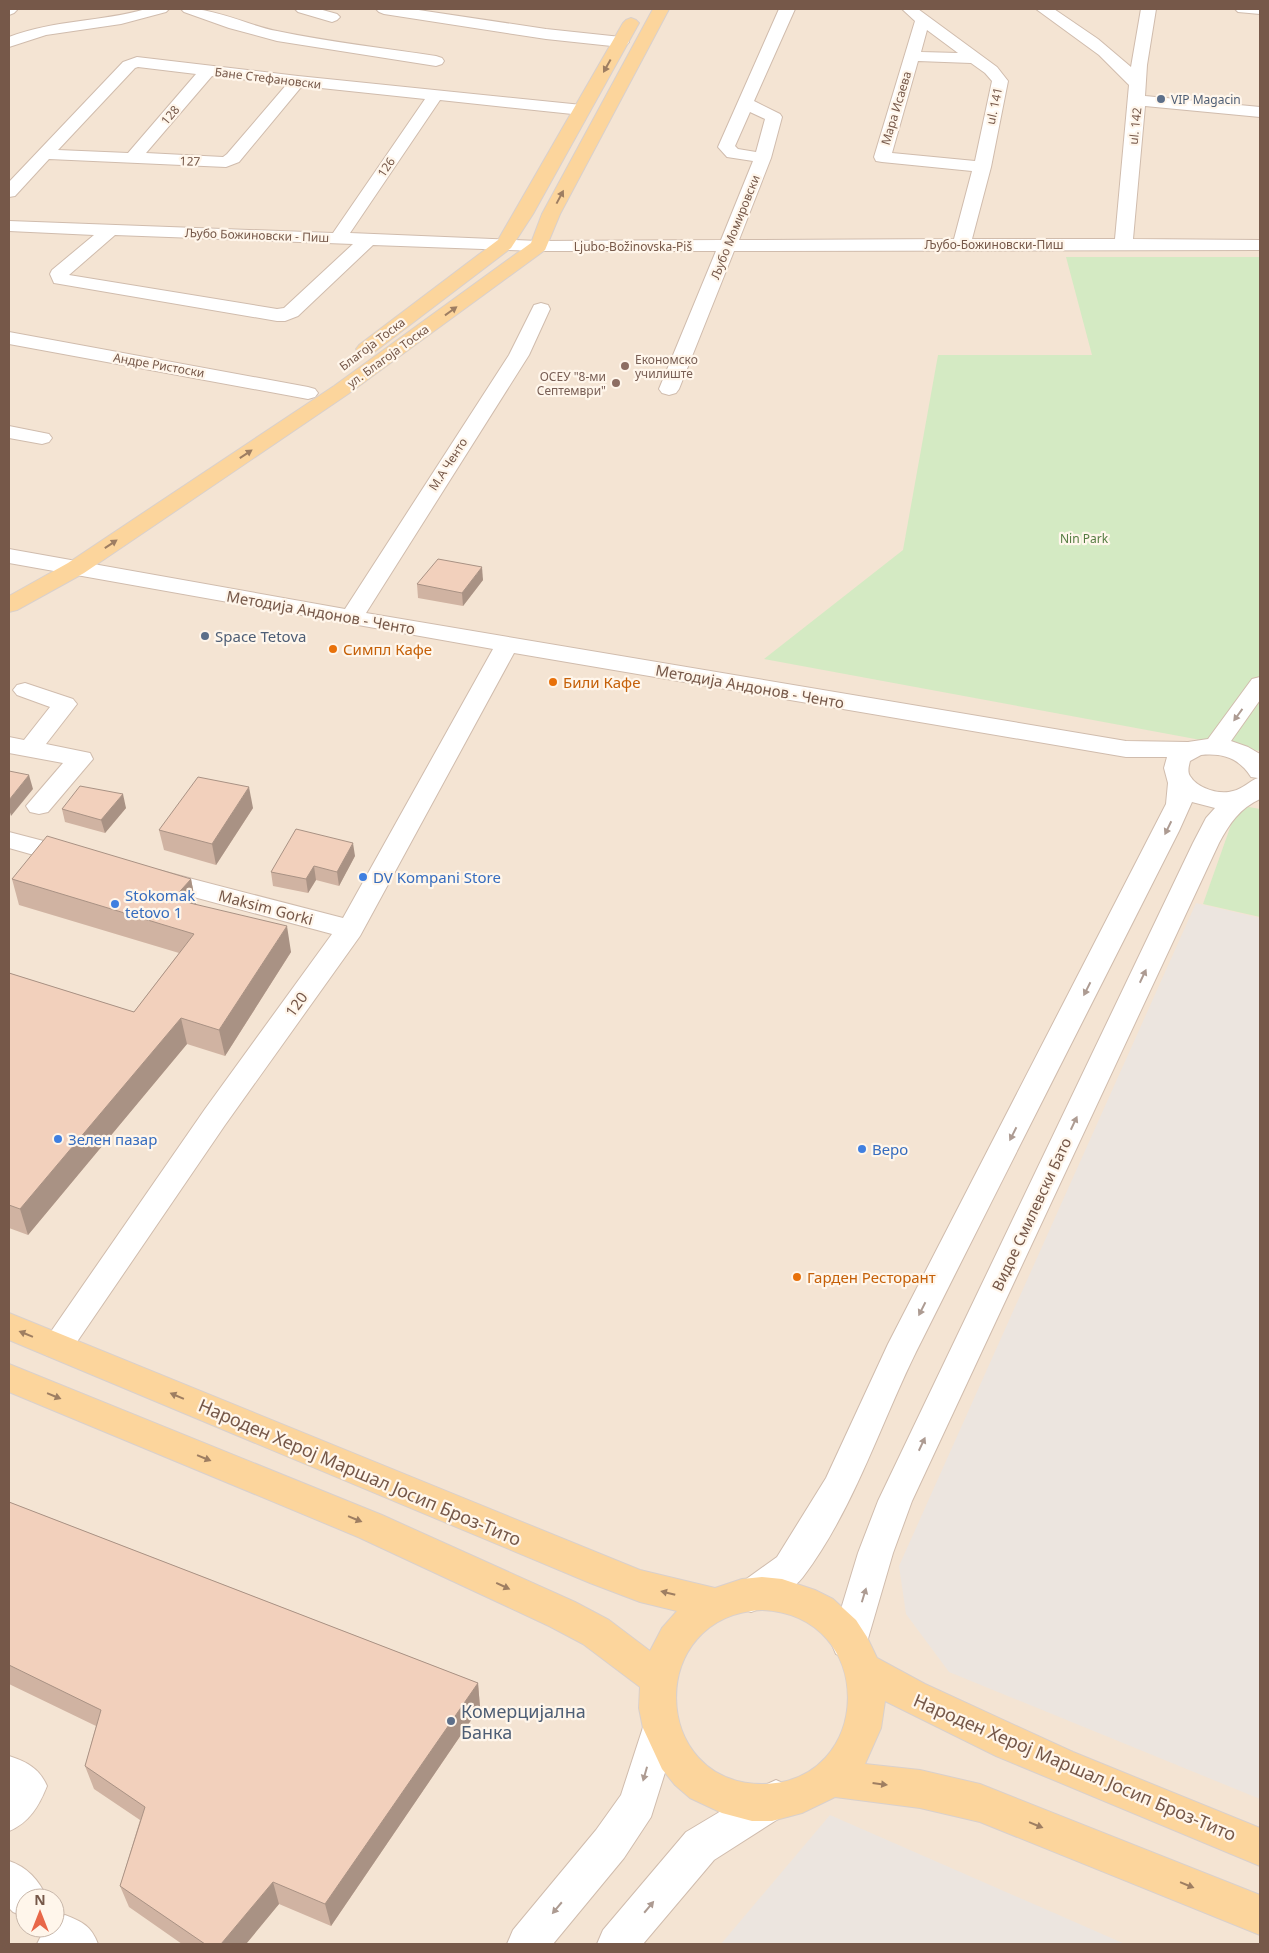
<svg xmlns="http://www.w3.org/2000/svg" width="1269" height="1953" viewBox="0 0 1269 1953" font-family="'Noto Sans',sans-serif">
	<rect width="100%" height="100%" fill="#fcf2e4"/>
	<!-- residential -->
	<path fill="#f4e4d3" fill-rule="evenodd" d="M9 9H1260V1944H9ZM25 1898H55V1928H25Z"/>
	<!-- industrial -->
	<g fill="#ece5df">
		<polygon points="1196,903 1260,918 1260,1799 949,1672 906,1614 899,1566"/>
		<polygon points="830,1815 1125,1944 721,1944"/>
	</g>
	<!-- green -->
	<g fill="#d4eac3">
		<polygon points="1066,257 1260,257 1260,751 764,659 903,550 938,355 1092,355"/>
		<polygon points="1238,805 1260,809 1260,917 1203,904"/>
	</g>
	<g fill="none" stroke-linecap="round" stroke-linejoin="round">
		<defs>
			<g id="minor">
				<polygon points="9,9 16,9 17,10 14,13 9,15"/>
				<path d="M146 9H169L166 12 121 24 46 35 9 47V37C53 20 101 22 146 9Z"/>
				<path d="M181 9C214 7 246 25 277 31 330 42 383 48 436 56L442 58 444 61 442 64 436 66 277 41 229 28 184 12Z"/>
				<polygon points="295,9 319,9 337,14 340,17 337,20 332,22 298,12"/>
				<polygon points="376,9 412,9 546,29 621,37 626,39 629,42 626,45 621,47 546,39 384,14 379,12"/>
				<path d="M779 9H795L754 101 780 114 782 117 771 158 739 240 954 239 972 171 882 162 876 161 874 157 915 21 902 9H918L997 67 1008 81 991 167 972 239H1115L1129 85 1099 55 1036 9H1054L1098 39 1131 67 1141 9H1156L1147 65 1145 96 1260 107V117L1145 106 1133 239 1260 240V250L734 251 679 389 676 393 669 395 662 393 659 389 716 251H539L373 245 298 316 285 321H277L54 283 50 274 52 270 94 235 9 231V221L333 233 425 99 302 86 239 162 226 167 49 159 15 196 9 197V182L123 62 137 57 298 76 582 105 588 107 590 110 588 113 582 115 440 100 350 233 539 241 721 240 753 161 727 157 718 147ZM927 30 958 53 921 52ZM918 61 971 63 985 73 992 81 975 161 892 153ZM138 67 196 74 128 153 58 150 135 68ZM212 76 287 84 227 154 223 157 146 153ZM750 112 765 119 756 152 738 149 735 146ZM115 235 353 244 284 308 277 309 69 275Z"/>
				<polygon points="1235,9 1260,9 1260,14 1238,12"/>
				<path d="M541 303 548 305 550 309 529 355 366 613 1126 741 1188 742 1208 739 1252 679 1260 677V700L1231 741 1248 747 1260 754V799C1240 808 1229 824 1219 843L912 1501 893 1553 867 1642 862 1654 849 1659 836 1654 831 1642 858 1553 878 1501 1193 843 1206 818 1215 808 1192 802 1179 831C1091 1005 1003 1178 916 1352 879 1427 854 1509 803 1577 793 1590 766 1607 751 1612L738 1607 733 1596 738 1585 777 1557 826 1478 888 1344 1166 804 1168 783 1164 768 1167 757H1126L514 653 360 936 225 1125 68 1355 57 1359 46 1355 41 1346 205 1109 332 934 149 885 145 879 149 873 158 870 343 918 493 649 9 563V549L345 609 509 355 534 305ZM1201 755C1223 753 1239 758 1251 777L1258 778C1249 781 1243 789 1233 791 1220 795 1198 789 1190 776 1187 772 1189 765 1190 761Z"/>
				<polygon points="9,332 308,387 315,389 318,393 315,397 308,399 9,344"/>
				<polygon points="9,426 49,434 52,438 49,442 42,444 9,438"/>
				<polygon points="25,683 73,699 77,704 46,744 90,753 93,759 48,812 39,814 30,812 26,806 63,763 9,753 9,737 24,740 50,707 17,695 13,690 17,685"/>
				<polygon points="9,832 82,851 86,857 82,863 73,866 9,848"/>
				<polygon points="660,1710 673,1715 679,1728 651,1817 624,1858 553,1944 507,1944 513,1930 596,1830 621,1795 647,1715"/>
				<path d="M9 1756C27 1762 39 1768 47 1786 39 1806 29 1823 9 1831Z"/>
				<polygon points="776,1780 789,1786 795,1799 789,1812 714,1860 643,1944 597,1944 603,1930 686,1832 763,1786"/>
				<path d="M9 1861C27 1867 39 1880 47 1898H25V1917L13 1912 9 1908Z"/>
				<path d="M65 1915C83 1922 91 1926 98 1944H37L45 1928H55V1919Z"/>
			</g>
			<g id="major">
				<polygon points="653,9 669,9 560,214 545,250 348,394 84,573 17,610 9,612 9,596 68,563 334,386 531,243 542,214"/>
				<polygon points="631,18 636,20 639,23 533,214 511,248 373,353 366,355 359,353 356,349 359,345 498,240 623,23 626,20"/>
				<path d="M9 1313 640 1570 715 1588 742 1579 762 1577 782 1579 815 1590 833 1599 856 1620 867 1637 877 1658 925 1684 1073 1752 1260 1828V1866L996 1756 885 1701 881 1728 865 1764 920 1770 980 1784 1260 1895V1935L980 1822 920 1808 835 1797 802 1813 772 1821H752L722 1813 690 1798 675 1785 662 1769 643 1728 639 1708 640 1687 583 1644 549 1626 358 1537 9 1392V1364L382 1515 575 1602 609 1620 650 1651 662 1628 677 1611 640 1602 590 1583 9 1340ZM762 1610C879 1615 874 1784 762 1784 650 1784 645 1615 762 1610Z"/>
			</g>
		</defs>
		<!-- minor casing -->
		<use href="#minor" stroke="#d0bcad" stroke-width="2"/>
		<!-- major casing -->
		<use href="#major" stroke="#d9d0cc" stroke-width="2"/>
		<!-- minor -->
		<use href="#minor" fill="#fff" fill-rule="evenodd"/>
		<!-- major -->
		<use href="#major" fill="#fcd59c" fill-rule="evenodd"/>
	</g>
	<!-- wall -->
	<g fill="#d0b3a2">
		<polygon points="483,580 463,606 418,598 417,584"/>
		<polygon points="126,808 105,833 65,822 62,809"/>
		<polygon points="253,808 216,865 164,850 159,830"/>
		<polygon points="355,856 339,886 316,880 308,893 273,886 271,872"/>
		<polygon points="12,879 191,879 196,905 291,952 225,1056 187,1044 28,1235 9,1228 9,973 134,1012 179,953 19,905"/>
		<polygon points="9,1502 478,1683 480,1707 331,1926 279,1904 246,1944 182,1944 129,1907 120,1886 140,1820 94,1789 85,1766 96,1726 9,1684"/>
	</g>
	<!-- shaded-wall -->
	<g fill="#a99284">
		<polygon points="482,567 483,580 463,606 462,593"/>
		<polygon points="29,775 33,789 11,816 9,809 9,800"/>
		<polygon points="249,787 253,808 216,865 212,844"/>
		<polygon points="123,794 126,808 105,833 101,820"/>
		<polygon points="353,843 355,856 339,886 337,872"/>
		<polygon points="314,866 316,880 308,893 306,879"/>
		<polygon points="191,879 196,905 173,899"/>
		<polygon points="287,926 291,952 225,1056 219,1030"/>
		<polygon points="181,1018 187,1044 28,1235 20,1209"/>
		<polygon points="478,1683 480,1707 331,1926 325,1904"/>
		<polygon points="273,1882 279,1904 246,1944 221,1944"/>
	</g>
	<!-- building -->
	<g fill="#f2d0bc" stroke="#a99284">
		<polygon points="438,559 482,567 462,593 417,584"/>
		<polygon points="9,771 29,775 9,800"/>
		<polygon points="198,777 249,787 212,844 159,830"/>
		<polygon points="80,786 123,794 101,820 62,809"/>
		<polygon points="296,829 353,843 337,872 314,866 306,879 271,872"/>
		<polygon points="47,836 191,879 173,899 287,926 219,1030 181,1018 20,1209 9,1205 9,973 134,1012 194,934 12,879"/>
		<polygon points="9,1502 478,1683 325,1904 273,1882 221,1944 205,1944 120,1886 145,1807 85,1766 101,1710 9,1665"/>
	</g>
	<!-- one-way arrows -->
	<defs><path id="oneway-solid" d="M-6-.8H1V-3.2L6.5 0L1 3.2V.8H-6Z" transform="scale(1.25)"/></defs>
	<g fill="#9e7e62">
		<use href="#oneway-solid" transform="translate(607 66) rotate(119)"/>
		<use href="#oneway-solid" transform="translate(560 197) rotate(-62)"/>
		<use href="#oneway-solid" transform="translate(451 311) rotate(-36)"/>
		<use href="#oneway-solid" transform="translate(246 454) rotate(-34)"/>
		<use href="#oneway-solid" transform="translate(111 544) rotate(-34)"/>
		<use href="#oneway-solid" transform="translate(26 1334) rotate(-158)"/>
		<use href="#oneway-solid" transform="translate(54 1396) rotate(22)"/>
		<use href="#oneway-solid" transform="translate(177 1396) rotate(-157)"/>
		<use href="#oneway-solid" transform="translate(204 1458) rotate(22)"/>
		<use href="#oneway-solid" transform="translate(355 1519) rotate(22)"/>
		<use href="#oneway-solid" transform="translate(503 1586) rotate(25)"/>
		<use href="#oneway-solid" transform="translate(668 1593) rotate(-166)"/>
		<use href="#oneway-solid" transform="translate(880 1784) rotate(7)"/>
		<use href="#oneway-solid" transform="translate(1036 1825) rotate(22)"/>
		<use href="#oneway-solid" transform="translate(1187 1885) rotate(22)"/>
	</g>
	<g fill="#ad9b92">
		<use href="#oneway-solid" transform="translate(1238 715) rotate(126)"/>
		<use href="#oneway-solid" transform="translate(1168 828) rotate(116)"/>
		<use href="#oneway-solid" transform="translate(1143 976) rotate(-65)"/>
		<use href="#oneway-solid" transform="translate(1087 989) rotate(117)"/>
		<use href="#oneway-solid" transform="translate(1074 1123) rotate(-65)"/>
		<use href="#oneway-solid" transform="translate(1013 1134) rotate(117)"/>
		<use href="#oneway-solid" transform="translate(922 1309) rotate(117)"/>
		<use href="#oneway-solid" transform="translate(922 1444) rotate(-65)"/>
		<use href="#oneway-solid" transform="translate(864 1595) rotate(-73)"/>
		<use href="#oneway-solid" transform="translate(645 1774) rotate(106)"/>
		<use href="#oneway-solid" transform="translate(649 1907) rotate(-50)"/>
		<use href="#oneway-solid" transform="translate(557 1908) rotate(130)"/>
	</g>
	<!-- markers -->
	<g fill="#5c6f8a" stroke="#fff6eb" stroke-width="2">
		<circle cx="1161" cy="99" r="5"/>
		<circle cx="205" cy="636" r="5"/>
		<circle cx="451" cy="1721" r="5"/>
	</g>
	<g fill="#8d6e63" stroke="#fff6eb" stroke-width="2">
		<circle cx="625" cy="366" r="5"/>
		<circle cx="616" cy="383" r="5"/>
	</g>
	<g fill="#e8710a" stroke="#fff6eb" stroke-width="2">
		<circle cx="333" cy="649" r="5"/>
		<circle cx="553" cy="682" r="5"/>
		<circle cx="797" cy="1277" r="5"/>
	</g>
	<g fill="#3f7fe0" stroke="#fff6eb" stroke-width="2">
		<circle cx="363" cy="877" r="5"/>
		<circle cx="115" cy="904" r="5"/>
		<circle cx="58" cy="1139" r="5"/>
		<circle cx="862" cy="1149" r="5"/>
	</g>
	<g text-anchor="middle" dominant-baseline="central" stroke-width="4.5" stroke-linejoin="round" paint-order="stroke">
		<!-- far-street labels -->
		<g font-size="12" fill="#765849" stroke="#fff6eb">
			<text transform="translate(268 78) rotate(7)">Бане Стефановски</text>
			<text transform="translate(994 106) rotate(-78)">ul. 141</text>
			<text transform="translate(896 108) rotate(-73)">Мара Исаева</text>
			<text transform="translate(170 115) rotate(-50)">128</text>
			<text transform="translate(1135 126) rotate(-84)">ul. 142</text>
			<text transform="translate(190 161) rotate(2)">127</text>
			<text transform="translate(386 167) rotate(-56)">126</text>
			<text transform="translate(735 227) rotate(-68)">Љубо Момировски</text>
			<text transform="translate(257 235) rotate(2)">Љубо Божиновски - Пиш</text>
			<text x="994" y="244">Љубо-Божиновски-Пиш</text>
			<text x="633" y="246">Ljubo-Božinovska-Piš</text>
			<text transform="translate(372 344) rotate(-37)">Благоја Тоска</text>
			<text transform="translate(388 356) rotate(-36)">ул. Благоја Тоска</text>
			<text transform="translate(159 365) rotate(10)">Андре Ристоски</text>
			<text transform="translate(448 464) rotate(-57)">М.А Ченто</text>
		</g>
		<!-- far-service labels -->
		<g font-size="12" fill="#4e5e75" stroke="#fff6eb" text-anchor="start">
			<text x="1171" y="99">VIP Magacin</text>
		</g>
		<!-- far-education labels -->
		<g font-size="12" fill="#785e54" stroke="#fff6eb" text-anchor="start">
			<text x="635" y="359">Економско<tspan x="635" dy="14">училиште</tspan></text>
			<text x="606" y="376" text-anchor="end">ОСЕУ "8-ми<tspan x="606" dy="14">Септември"</tspan></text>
		</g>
		<!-- far-park labels -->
		<g font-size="12" fill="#547b41" stroke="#fff6eb">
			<text x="1084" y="538">Nin Park</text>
		</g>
		<!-- street labels -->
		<g font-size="15" fill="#765849" stroke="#fff6eb">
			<text transform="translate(321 612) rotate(10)">Методија Андонов - Ченто</text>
			<text transform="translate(750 686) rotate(10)">Методија Андонов - Ченто</text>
			<text transform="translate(266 907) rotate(15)">Maksim Gorki</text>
			<text transform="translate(296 1004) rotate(-54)">120</text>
			<text transform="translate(1031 1214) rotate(-65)">Видое Смилевски Бато</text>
		</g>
		<!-- service labels -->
		<g font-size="15" fill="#4e5e75" stroke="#fff6eb" text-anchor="start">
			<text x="215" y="636">Space Tetova</text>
		</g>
		<!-- food labels -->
		<g font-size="15" fill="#c56008" stroke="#fff6eb" text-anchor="start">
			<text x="343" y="649">Симпл Кафе</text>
			<text x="563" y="682">Били Кафе</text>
			<text x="807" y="1277">Гарден Ресторант</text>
		</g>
		<!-- shop labels -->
		<g font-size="15" fill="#366cbe" stroke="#fff6eb" text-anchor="start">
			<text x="373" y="877">DV Kompani Store</text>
			<text x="125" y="895">Stokomak<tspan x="125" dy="17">tetovo 1</tspan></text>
			<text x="68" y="1139">Зелен пазар</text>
			<text x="872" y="1149">Веро</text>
		</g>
		<!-- near-street labels -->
		<g font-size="18" fill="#765849" stroke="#fff6eb">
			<text transform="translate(360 1472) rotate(23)">Народен Херој Маршал Јосип Броз-Тито</text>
			<text transform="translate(1075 1767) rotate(23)">Народен Херој Маршал Јосип Броз-Тито</text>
		</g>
		<!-- near-service labels -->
		<g font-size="18" fill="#4e5e75" stroke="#fff6eb" text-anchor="start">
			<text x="461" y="1711">Комерцијална<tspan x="461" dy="21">Банка</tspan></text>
		</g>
	</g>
	<!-- border -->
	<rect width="1269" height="1953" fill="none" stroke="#765849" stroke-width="20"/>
	<!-- north arrow -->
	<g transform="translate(40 1913)"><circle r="24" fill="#fff6eb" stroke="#c8b7aa"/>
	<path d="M0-4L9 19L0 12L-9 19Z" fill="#e86748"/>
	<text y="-8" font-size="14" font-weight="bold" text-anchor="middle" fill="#765849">N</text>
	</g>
</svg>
